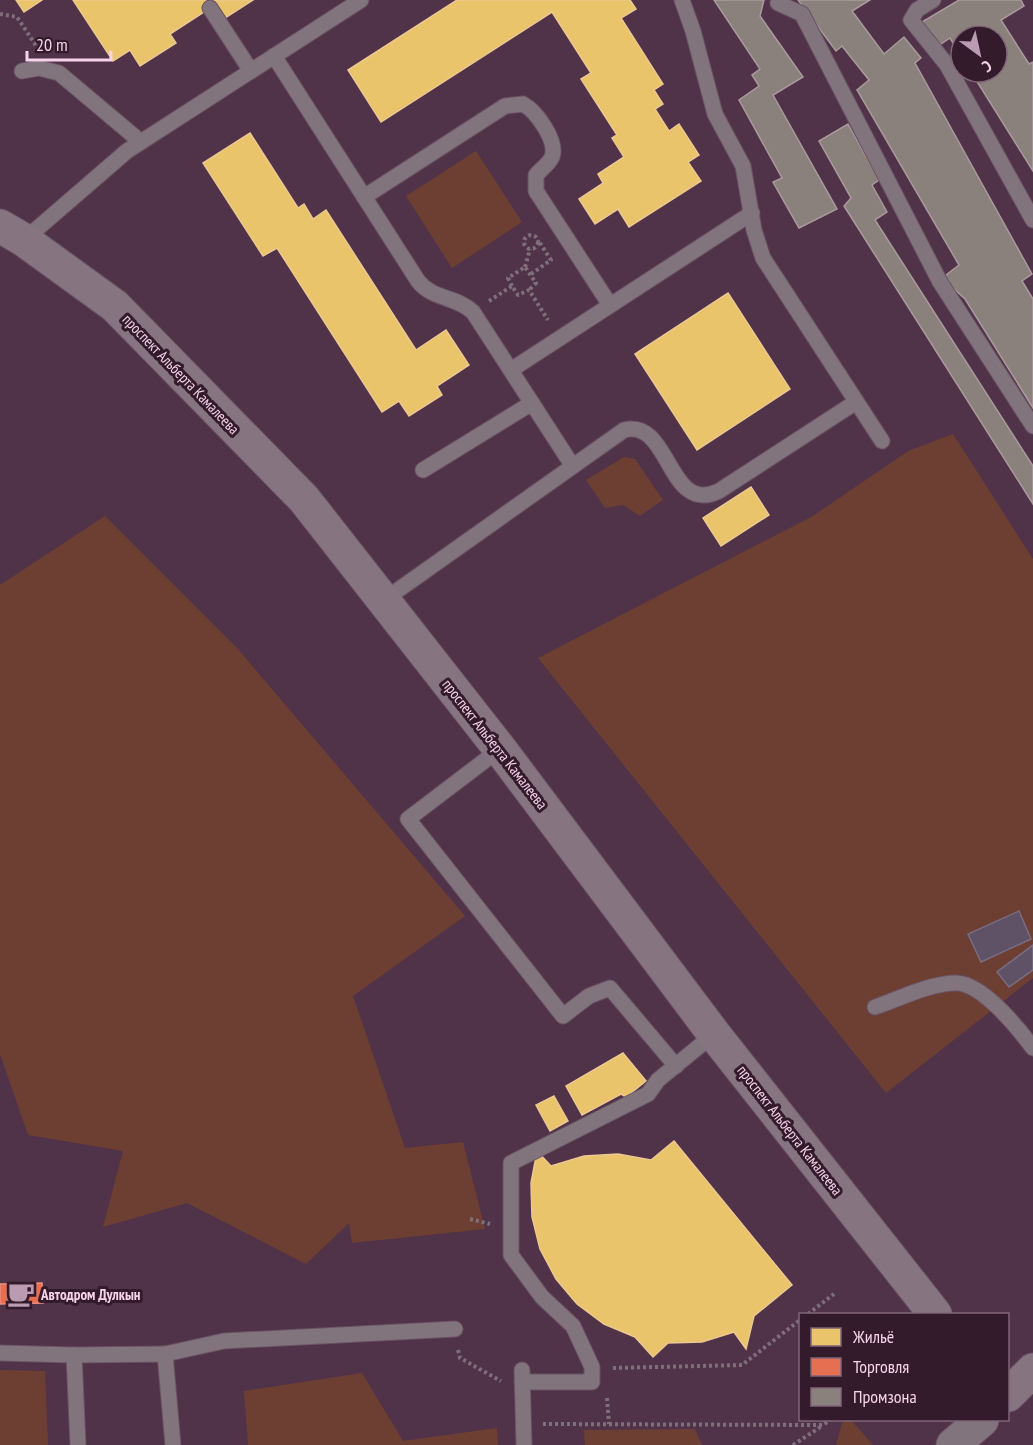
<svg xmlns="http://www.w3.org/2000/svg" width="1033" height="1445" viewBox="0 0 1033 1445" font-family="'PT Sans Narrow',sans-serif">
	<rect width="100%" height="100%" fill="#503348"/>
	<!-- green -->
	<g fill="#6d3f33">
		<polygon points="476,151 522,222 452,268 406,196"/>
		<polygon points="953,434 1033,559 1033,978 886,1093 538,658 813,516 908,451"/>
		<polygon points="624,457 635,459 663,500 640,516 623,505 605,508 586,480"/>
		<polygon points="105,516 237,648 465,916 353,996 405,1148 463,1142 485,1229 352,1243 349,1223 306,1264 187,1203 103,1227 123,1151 28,1135 0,1054 0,585"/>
		<polygon points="0,1370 45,1371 48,1445 0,1445"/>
		<polygon points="362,1373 403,1441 497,1428 498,1445 248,1445 244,1391"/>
		<polygon points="843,1420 851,1420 873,1445 836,1445"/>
		<polygon points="695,1429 702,1445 585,1445 584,1430"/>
	</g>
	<!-- homes -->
	<g fill="#e9c46a" stroke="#edc890" stroke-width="1.5">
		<polygon points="16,0 42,0 24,12"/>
		<polygon points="73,0 253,0 222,20 213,6 170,34 176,43 140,66 130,50 113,61"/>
		<polygon points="457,0 630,0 636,9 621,18 663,84 654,90 663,104 655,109 669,131 679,124 699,155 688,162 701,181 629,227 618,209 595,224 579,199 603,183 598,174 624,157 612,138 617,135 581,79 591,73 552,12 381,122 348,70"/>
		<polygon points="250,133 298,208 304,204 313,219 326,210 416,350 446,330 469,365 437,386 442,395 409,416 399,401 382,412 277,248 263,256 203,163"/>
		<polygon points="728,293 790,389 697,450 635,354"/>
		<polygon points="751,487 769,515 721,546 703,518"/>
		<polygon points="623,1053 646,1081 626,1097 621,1094 582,1115 566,1086"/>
		<polygon points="554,1096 568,1121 550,1131 536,1105"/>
		<polygon points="674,1141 792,1285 754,1316 746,1349 734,1332 702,1342 668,1343 653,1357 635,1337 604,1324 577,1304 556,1279 540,1249 532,1217 531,1183 537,1151 551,1166 584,1156 618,1154 651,1160"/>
	</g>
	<!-- shops -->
	<polygon fill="#e76f51" stroke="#eb8d7f" stroke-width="1.5" points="42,1283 43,1303 0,1304 0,1284"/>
	<!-- industry -->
	<g fill="#8a817c" stroke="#aa9a9d" stroke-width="1.5">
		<polygon points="714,0 764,0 760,16 803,77 773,95 837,209 799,228 773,182 782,178 739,100 759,86 752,75 760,69"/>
		<polygon points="798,0 870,0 852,11 884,54 904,37 921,58 915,63 1032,274 1022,281 1033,299 1033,408 965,299 942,278 959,265 857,90 869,80 842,46 836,51"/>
		<polygon points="959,0 1021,0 1024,6 1001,20 1029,64 1033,62 1033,171 971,72 997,72 997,36 961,36 961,56 950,38 938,46 922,22"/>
		<polygon points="848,124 879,180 872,185 887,212 875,220 1033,466 1033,504 844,206 851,198 819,141"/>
	</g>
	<!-- building -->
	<g fill="#5f5267" stroke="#796d82" stroke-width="1.5">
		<polygon points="1019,911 1031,939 981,962 968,934"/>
		<polygon points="1033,945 1033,970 1009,987 997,972"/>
	</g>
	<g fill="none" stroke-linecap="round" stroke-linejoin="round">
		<defs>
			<g id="service">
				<polyline points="682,0 693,31 715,114 743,166 754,230 763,258 882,441"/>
				<polyline points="933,0 917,10 911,20 947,65 1033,220"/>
				<polyline points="778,3 802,14 940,282 1033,426"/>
				<polyline points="210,8 251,71"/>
				<path d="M274 56 418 281C433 300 456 296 473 312L572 465"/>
				<polyline points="22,71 39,68 59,73 141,142"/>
				<path d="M364 197 505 106 523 104C536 111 558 141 552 157 549 164 541 169 536 175V191L610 305"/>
				<polyline points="24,240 127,151 361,0"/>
				<polyline points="511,370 752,213"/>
				<polyline points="423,470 532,403"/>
				<path d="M384 600 624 430C671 418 667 516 719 491L856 402"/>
				<polyline points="500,749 408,819 563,1016 589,996 610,988 676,1066"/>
				<path d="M875 1007C899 999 930 983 956 983 982 983 1018 1028 1033 1048"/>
				<polyline points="0,1353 74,1355 78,1445"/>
				<polyline points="165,1354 224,1341 455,1329"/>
				<polyline points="74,1355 165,1354 173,1445"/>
				<polyline points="522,1370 524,1445"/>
				<polyline points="522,1382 592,1382 592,1367 573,1326 542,1297 511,1255 511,1163 648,1094 658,1080 714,1034"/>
			</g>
			<polyline id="tertiary" points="953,1445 982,1420"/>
			<g id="secondary">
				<polyline points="0,226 24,240 115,306 304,499 500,749 714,1034 935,1314"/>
				<polyline points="1008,1395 1033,1370"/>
			</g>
		</defs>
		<!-- service casing -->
		<use href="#service" stroke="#6b5264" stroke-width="17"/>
		<!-- tertiary casing -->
		<use href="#tertiary" stroke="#6b5264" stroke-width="35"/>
		<!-- secondary casing -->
		<use href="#secondary" stroke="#6b5264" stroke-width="35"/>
		<!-- path -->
		<g stroke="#7f6f7a" stroke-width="4" stroke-dasharray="3 3" stroke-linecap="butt">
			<polyline points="0,14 17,17 37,47"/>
			<circle cx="531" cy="242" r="7"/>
			<polyline points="525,267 530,249"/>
			<polyline points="531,274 551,260 538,240"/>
			<polyline points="512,286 508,278 525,267 536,283 529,290"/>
			<polyline points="489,301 512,286 518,295 529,290 548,320"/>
			<polyline points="470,1219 490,1224"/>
			<polyline points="808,1314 834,1294"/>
			<polyline points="458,1350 460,1358 501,1381"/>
			<polyline points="613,1368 742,1365 800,1320"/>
			<polyline points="607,1398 609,1424"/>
			<polyline points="543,1424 823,1425 830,1420"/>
			<polyline points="793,1445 822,1426"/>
		</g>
		<!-- service -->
		<use href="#service" stroke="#81747d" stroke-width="15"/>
		<!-- tertiary -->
		<use href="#tertiary" stroke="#81747d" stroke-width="33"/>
		<!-- secondary -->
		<use href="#secondary" stroke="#867580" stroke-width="33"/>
	</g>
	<!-- icons -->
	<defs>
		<symbol id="cafe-bare" viewBox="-9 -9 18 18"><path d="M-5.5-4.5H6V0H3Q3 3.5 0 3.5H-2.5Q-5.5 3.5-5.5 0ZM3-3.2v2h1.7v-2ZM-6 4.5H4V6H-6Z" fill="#bb9bb1" stroke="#331b2c" stroke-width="2.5" paint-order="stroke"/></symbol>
	</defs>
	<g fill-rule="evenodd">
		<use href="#cafe-bare" x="2" y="1275" width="38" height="38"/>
	</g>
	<g text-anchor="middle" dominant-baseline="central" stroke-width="6" stroke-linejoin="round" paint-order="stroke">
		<!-- street labels -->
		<g font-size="15" fill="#f5d3e9" stroke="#331b2c">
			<text transform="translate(181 374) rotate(46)">проспект Альберта Камалеева</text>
			<text transform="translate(495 744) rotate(52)">проспект Альберта Камалеева</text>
			<text transform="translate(790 1130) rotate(52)">проспект Альберта Камалеева</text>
		</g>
		<!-- poi labels -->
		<g font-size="15" font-weight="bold" fill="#f5d3e9" stroke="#331b2c" text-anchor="start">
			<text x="41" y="1294">Автодром Дулкын</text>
		</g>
	</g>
	<!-- legend -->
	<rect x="799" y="1313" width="210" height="108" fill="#331b2c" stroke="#816578" stroke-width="1.5"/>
	<rect x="811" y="1328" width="30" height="18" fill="#e9c46a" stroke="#816578" stroke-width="1.5"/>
	<text x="853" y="1343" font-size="18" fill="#f5d3e9">Жильё</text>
	<rect x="811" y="1358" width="30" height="18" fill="#e76f51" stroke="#816578" stroke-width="1.5"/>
	<text x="853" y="1373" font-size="18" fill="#f5d3e9">Торговля</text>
	<rect x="811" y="1388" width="30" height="18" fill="#8a817c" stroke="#816578" stroke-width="1.5"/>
	<text x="853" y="1403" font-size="18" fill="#f5d3e9">Промзона</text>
	<!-- north arrow -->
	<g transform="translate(979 54) rotate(147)"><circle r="28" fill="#331b2c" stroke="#816578" stroke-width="1.5"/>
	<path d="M0-4.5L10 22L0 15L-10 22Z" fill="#bb9bb1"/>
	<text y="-9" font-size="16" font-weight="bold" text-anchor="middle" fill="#f5d3e9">С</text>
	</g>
	<!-- scale -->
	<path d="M27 51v9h84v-9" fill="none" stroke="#f5d3e9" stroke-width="3"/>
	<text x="36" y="51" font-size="18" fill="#f5d3e9" stroke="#331b2c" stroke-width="4.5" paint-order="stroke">20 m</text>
</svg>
